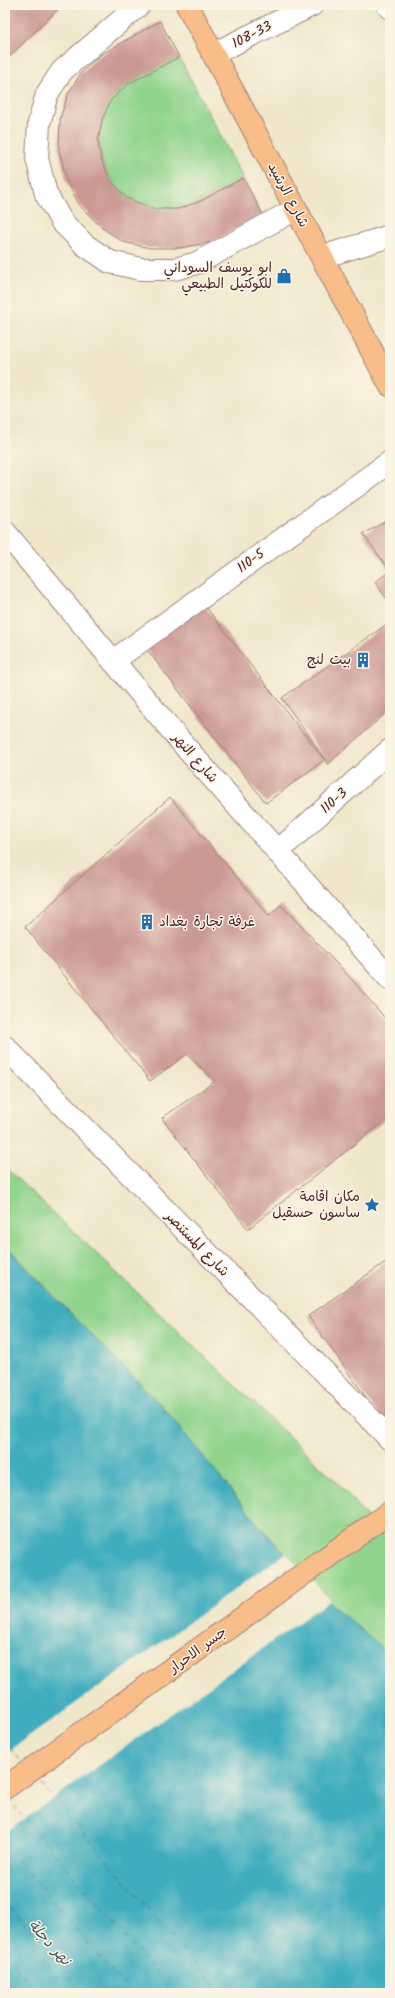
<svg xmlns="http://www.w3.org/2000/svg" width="395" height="1998" viewBox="0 0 395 1998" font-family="Kalam,'Playpen Sans Arabic',sans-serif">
	<rect width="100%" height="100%" fill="#fcf5e5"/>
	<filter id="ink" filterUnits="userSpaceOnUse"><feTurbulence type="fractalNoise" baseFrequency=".025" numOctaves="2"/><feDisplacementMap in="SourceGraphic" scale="8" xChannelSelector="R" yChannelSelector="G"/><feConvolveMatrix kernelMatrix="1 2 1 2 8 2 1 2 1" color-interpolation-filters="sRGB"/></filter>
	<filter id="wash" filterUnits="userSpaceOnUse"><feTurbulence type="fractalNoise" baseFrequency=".012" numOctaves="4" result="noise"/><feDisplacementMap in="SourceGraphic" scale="16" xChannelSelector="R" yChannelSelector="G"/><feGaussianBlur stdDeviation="0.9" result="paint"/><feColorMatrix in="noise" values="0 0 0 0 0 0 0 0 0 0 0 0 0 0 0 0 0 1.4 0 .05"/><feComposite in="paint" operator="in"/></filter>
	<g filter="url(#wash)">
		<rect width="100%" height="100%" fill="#f0e7cb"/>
		<!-- green -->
		<g fill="#91d48d" stroke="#6e7a5c">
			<path d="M179 57 243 178C223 189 201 205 178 209 117 219 79 150 110 100 122 83 160 66 179 57Z"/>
			<polygon points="5,1167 335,1480 390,1543 390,1655 334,1607 258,1524 161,1405 75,1318 5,1245"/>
		</g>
		<!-- water -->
		<polygon fill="#40adbe" stroke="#456674" points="5,1245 75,1318 161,1405 258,1524 334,1607 390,1655 390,1993 5,1993"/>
		<!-- pier -->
		<polygon fill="#f0e7cb" points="286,1553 330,1600 5,1833 5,1754"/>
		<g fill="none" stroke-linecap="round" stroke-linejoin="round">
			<!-- ferry -->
			<g stroke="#465866" stroke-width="1" stroke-dasharray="5 4" stroke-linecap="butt">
				<polyline points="5,1742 22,1762"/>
				<polyline points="36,1777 220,1993"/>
				<polyline points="8,1799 173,1993"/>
				<polyline points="5,1845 130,1993"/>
				<polyline points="5,1901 83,1993"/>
				<polyline points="5,1953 38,1993"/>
			</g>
		</g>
		<g id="blocks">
			<!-- building -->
			<g fill="#cb9994">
				<polygon points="5,5 62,5 5,61"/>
				<polygon points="160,21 179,57 128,84 111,100 102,120 98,141 101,159 110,180 127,198 154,209 178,209 201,201 243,178 263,215 212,242 180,248 150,248 123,242 101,227 80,206 67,182 59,150 60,119 68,94 81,73 100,55"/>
				<polygon points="390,519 390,604 375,582 390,571 363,534"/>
				<polygon points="202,602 324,760 266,803 144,646"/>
				<polygon points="390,622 390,709 328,764 282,698"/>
				<polygon points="170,797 269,916 281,905 354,982 390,1024 390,1116 248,1229 162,1118 215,1081 187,1054 150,1081 25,927"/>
				<polygon points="390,1259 390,1431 308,1316"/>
			</g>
		</g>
	</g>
	<g filter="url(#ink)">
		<use href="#blocks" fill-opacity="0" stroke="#9d837b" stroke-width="1"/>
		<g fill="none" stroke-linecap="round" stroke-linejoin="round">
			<defs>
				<g id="minor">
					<polyline points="139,5 62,71 47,94 39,123 37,158 46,194 62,222 85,245 110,262 141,269 175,269 197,263 296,209"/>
					<polyline points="388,5 390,8"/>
					<polyline points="213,54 312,5"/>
					<polyline points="322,257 390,236"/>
					<polyline points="5,532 188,750 390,979"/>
					<polyline points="113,661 390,462"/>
					<polyline points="277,852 390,750"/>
					<polyline points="5,1047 390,1439"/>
				</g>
				<g id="major">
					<polyline points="187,5 390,385"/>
					<polyline points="5,1788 390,1512"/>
				</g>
			</defs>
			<!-- minor casing -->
			<use href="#minor" stroke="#9d837b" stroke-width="24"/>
			<!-- major casing -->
			<use href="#major" stroke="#9d837b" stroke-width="24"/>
			<!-- minor -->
			<use href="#minor" stroke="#fff" stroke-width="22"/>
			<!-- major -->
			<use href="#major" stroke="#f8bd88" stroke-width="22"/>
		</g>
	</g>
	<!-- icons -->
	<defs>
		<symbol id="shop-bare" viewBox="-9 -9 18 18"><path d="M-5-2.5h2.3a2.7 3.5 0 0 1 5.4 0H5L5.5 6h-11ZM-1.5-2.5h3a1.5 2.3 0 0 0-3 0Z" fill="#1f6fb2" stroke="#fcf5e5" stroke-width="2.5" paint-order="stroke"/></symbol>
		<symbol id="building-bare" viewBox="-9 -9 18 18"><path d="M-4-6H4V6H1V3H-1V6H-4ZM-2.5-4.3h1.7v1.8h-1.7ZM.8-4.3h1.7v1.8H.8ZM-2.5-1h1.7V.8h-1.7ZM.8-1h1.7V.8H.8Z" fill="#1f6fb2" stroke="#fcf5e5" stroke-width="2.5" paint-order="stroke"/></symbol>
		<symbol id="sight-bare" viewBox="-9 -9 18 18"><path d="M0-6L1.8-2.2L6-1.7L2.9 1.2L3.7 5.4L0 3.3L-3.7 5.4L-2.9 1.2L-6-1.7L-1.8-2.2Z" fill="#1f6fb2" stroke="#fcf5e5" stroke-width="2.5" paint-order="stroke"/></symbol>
	</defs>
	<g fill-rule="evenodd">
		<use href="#shop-bare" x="273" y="265" width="22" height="22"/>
		<use href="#building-bare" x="352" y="649" width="22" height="22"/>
		<use href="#building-bare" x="136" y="911" width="22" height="22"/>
		<use href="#sight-bare" x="361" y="1194" width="22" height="22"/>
	</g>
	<g text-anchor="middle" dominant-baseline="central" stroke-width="3" stroke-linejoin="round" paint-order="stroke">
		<!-- street labels -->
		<g font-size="14" fill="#4a1f2b" stroke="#fcf5e5">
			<text transform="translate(252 35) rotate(-27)">108-33</text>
			<text transform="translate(288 195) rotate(62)">شارع الرشيد</text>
			<text transform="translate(251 561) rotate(-36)">110-5</text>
			<text transform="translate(195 758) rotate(49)">شارع النهر</text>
			<text transform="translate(334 801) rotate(-42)">110-3</text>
			<text transform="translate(197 1244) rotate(46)">شارع المستنصر</text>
			<text transform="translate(198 1650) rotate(-36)">جسر الاحرار</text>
		</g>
		<!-- poi labels -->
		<g font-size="14" fill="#4a1f2b" stroke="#fcf5e5" text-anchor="end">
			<text x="272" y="268">ابو يوسف السوداني<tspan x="272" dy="16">للكوكتيل الطبيعي</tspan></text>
			<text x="351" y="660">بيت لنج</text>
			<text x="159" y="922" text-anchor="start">غرفة تجارة بغداد</text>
			<text x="360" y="1197">مكان اقامة<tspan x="360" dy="16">ساسون حسقيل</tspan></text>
		</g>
		<!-- water labels -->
		<g font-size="15" font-style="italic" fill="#465866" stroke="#fcf5e5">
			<text transform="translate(49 1943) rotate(48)">نهر دجلة</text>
		</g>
	</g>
	<!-- margin -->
	<rect width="395" height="1998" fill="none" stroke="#fcf5e5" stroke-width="20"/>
</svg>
